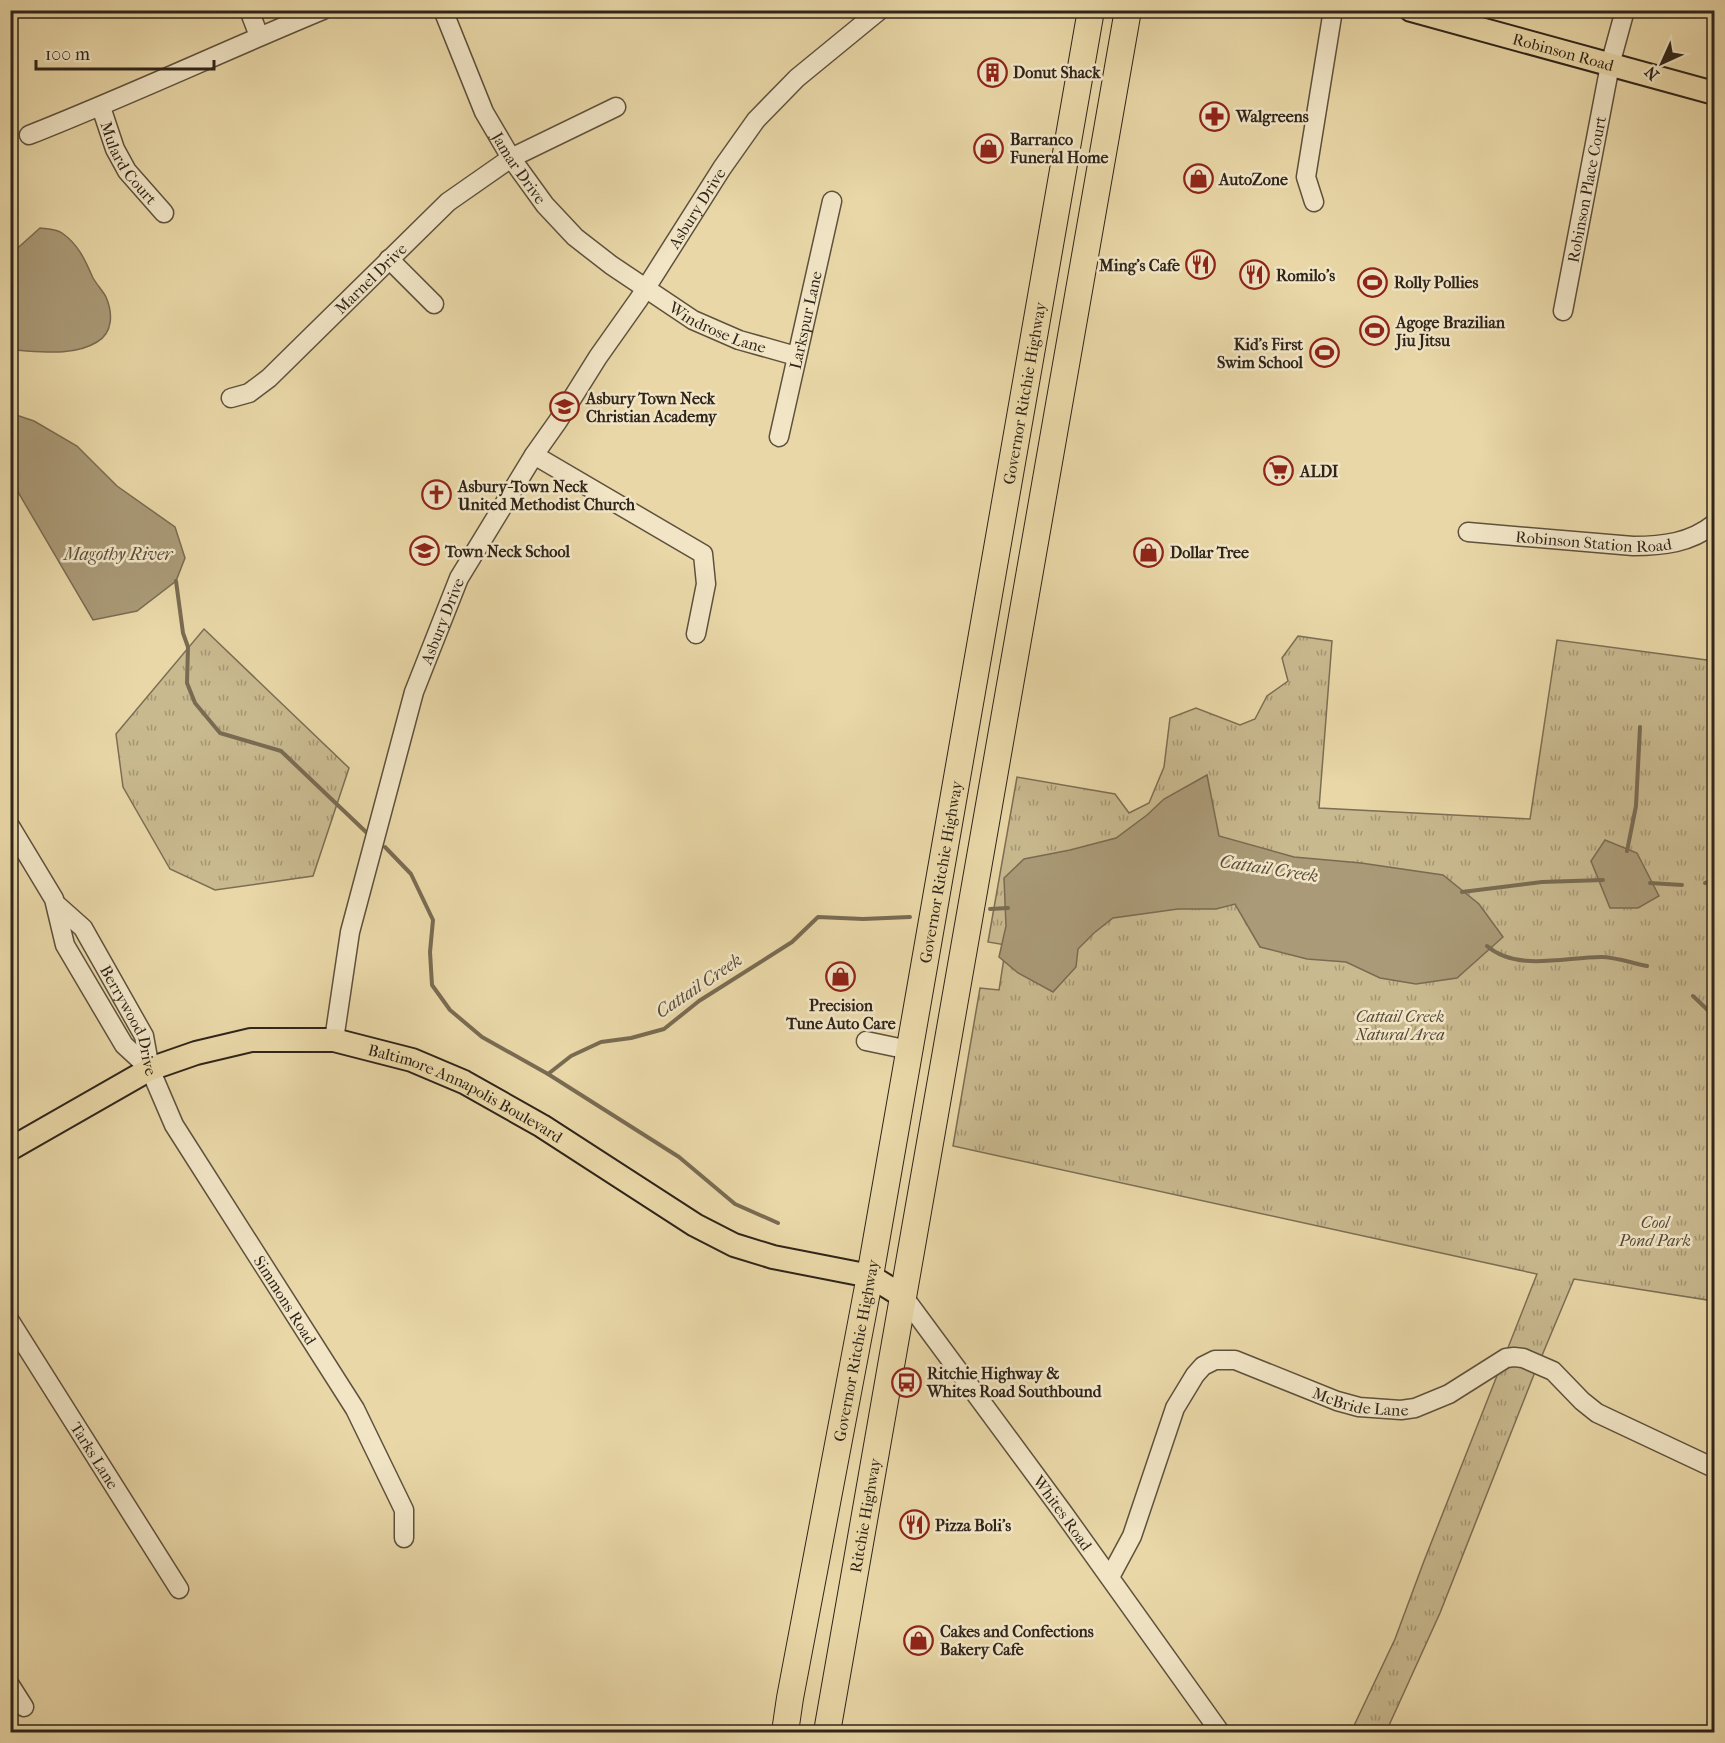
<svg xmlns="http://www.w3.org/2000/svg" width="1725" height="1743" viewBox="0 0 1725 1743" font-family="'IM FELL French Canon',serif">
	<defs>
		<pattern id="park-tufts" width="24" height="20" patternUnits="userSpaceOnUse" patternTransform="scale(1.5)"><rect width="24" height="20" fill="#c9b98f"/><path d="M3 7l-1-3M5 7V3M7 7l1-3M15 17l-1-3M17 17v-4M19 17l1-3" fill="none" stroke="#a49674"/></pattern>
	</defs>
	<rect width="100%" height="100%" fill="#e9d7a7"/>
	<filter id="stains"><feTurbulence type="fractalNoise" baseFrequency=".00333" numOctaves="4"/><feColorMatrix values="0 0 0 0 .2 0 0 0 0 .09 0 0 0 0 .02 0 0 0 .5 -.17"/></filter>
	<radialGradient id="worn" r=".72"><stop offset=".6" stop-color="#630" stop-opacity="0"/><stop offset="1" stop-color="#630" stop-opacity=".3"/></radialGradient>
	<!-- park -->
	<g fill="url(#park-tufts)" stroke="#7c6e54" stroke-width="1.5">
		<polygon points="204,629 349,768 313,876 215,890 170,869 123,787 116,734"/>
		<polygon points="1298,636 1332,641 1319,808 1530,819 1557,640 1714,661 1714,1301 1574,1279 1533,1377 1440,1613 1386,1732 1351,1732 1395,1639 1424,1561 1537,1274 953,1146 980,988 999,990 1006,945 988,942 1017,777 1115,794 1129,813 1149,803 1164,767 1170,718 1196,708 1240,725 1255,719 1267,696 1288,681 1282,658"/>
	</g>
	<!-- water -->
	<g fill="#aa9a77" stroke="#796b52" stroke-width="1.5">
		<path d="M40 228C47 229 56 229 62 233 79 245 85 260 93 278 97 285 103 291 106 297 113 313 113 333 97 342 73 357 38 351 11 350V254Z"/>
		<polygon points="10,413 34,421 77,446 117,486 175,527 185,558 176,581 137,611 93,620 11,480"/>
		<polygon points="1207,775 1219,836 1294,857 1361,863 1443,875 1479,904 1503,937 1457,978 1416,984 1380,978 1346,962 1307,959 1260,947 1235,904 1216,909 1178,909 1113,918 1094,933 1078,949 1076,967 1053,992 1018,973 999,957 1006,926 1004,878 1024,859 1070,850 1116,838 1147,815 1164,799"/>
		<polygon points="1605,840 1637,853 1659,896 1638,908 1610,908 1591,861"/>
	</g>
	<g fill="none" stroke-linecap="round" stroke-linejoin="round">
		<!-- stream -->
		<g stroke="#796b52" stroke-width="4">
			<polyline points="176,581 183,633 188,647 187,683 195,703 220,733 281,751 366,832"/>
			<polyline points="385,847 411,874 433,920 430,952 432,985 450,1010 482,1037 548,1074 679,1157 735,1204 778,1223"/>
			<polyline points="1627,851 1636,806 1640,727"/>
			<polyline points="1650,883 1682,885"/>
			<polyline points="1705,883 1714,879"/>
			<polyline points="1462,892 1542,882 1603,880"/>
			<polyline points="990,909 1008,908"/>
			<path d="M1487 946C1517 972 1565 957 1601 957 1615 957 1632 963 1647 966"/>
			<polyline points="1693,996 1714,1016"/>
			<polyline points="548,1074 571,1056 601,1042 631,1038 664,1029 699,1001 792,942 818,917 863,919 910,917"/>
		</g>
		<defs>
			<g id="minor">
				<polyline points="249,10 259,36"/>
				<path id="s1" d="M443 10 484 112 511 158 545 205 575 237 611 265 693 320 739 340 796 356"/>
				<path id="s2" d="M101 107 115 149 127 171 164 213"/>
				<path d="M29 135C128 96 224 51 323 10"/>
				<polyline points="1314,202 1306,177 1333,10"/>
				<polyline points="389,259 434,304"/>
				<path id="s3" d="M1563 311 1610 65 1625 10"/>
				<path id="s4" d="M231 398 249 393 269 378 448 202 511 158 616 107"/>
				<path id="s5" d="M779 437 832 201"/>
				<polyline points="534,455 703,554 706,584 696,634"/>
				<path id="s6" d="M1468 532 1633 546C1663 546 1690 543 1714 524"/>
				<polyline points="10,826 54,899 65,945 124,1045 150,1069"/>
				<path id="s7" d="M56 904 83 928 144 1036 150 1069 174 1125 355 1409 404 1510V1538"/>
				<path id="s8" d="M334 1040 350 932 414 692 459 578 534 455 558 421 598 357 639 299 722 168 756 120 797 78 880 10"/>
				<polyline points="866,1041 909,1050"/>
				<path id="s9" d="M904 1297 1062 1511 1220 1732"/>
				<path id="s10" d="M10 1321 179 1589"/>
				<path id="s11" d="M1110 1577 1132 1536 1175 1408 1195 1375 1203 1366 1215 1360H1235L1337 1401 1359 1407 1401 1410 1415 1408 1449 1394 1506 1358 1514 1357 1523 1358 1553 1371 1582 1401 1597 1413 1714 1468"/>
				<polyline points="10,1685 24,1707"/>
			</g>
			<g id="major">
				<path id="s12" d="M1411 10 1714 93"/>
				<path id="s13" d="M10 1149 150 1069 196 1053 251 1040H334L412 1060 464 1082 542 1126 695 1225 734 1245 773 1257 870 1276 904 1297"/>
			</g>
			<g id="highway">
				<path id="s14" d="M785 1732 790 1698 870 1276 1091 10"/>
				<path id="s15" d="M827 1732 1128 10"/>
			</g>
		</defs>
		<!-- minor casing -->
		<use href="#minor" stroke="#5e513d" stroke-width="21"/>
		<!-- major casing -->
		<use href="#major" stroke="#2f241a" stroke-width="26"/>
		<!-- highway casing -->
		<use href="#highway" stroke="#2f241a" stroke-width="28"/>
		<!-- minor -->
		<use href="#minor" stroke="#f1e5c6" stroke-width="18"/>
		<!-- major -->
		<use href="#major" stroke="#e9d7a7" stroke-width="22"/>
		<!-- highway -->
		<use href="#highway" stroke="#e9d7a7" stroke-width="26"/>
	</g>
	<!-- icons -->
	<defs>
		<symbol id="building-ring" viewBox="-11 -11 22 22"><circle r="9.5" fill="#f1e5c6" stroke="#8f2418" stroke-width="1.5"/><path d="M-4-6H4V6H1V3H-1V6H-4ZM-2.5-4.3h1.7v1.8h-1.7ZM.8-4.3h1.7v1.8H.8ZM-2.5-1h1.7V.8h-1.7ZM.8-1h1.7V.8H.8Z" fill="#8f2418"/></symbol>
		<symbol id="pharmacy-ring" viewBox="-11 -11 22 22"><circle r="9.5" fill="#f1e5c6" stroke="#8f2418" stroke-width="1.5"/><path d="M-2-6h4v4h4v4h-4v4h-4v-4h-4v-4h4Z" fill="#8f2418"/></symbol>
		<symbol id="shop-ring" viewBox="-11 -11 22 22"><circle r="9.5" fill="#f1e5c6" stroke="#8f2418" stroke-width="1.5"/><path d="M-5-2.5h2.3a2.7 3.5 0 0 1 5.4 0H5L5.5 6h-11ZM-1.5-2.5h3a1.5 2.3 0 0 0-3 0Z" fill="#8f2418"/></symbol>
		<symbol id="restaurant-ring" viewBox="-11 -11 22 22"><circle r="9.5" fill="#f1e5c6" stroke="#8f2418" stroke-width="1.5"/><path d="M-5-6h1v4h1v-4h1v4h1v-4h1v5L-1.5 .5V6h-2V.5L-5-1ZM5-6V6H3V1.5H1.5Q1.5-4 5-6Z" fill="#8f2418"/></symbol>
		<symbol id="stadium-ring" viewBox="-11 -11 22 22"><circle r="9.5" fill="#f1e5c6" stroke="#8f2418" stroke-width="1.5"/><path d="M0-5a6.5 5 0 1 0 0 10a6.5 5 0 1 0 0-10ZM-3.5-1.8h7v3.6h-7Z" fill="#8f2418"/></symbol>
		<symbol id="school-ring" viewBox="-11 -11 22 22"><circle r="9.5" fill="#f1e5c6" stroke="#8f2418" stroke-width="1.5"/><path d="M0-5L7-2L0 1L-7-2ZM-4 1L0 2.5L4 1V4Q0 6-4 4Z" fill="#8f2418"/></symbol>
		<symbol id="supermarket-ring" viewBox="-11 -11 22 22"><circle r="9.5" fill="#f1e5c6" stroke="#8f2418" stroke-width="1.5"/><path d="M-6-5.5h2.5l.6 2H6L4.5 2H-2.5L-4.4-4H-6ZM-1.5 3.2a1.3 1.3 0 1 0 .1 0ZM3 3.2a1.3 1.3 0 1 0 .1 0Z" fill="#8f2418"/></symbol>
		<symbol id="church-ring" viewBox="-11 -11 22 22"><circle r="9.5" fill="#f1e5c6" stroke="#8f2418" stroke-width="1.5"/><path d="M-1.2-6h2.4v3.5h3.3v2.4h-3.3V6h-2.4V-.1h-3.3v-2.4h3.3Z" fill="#8f2418"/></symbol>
		<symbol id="bus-ring" viewBox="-11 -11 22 22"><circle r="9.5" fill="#f1e5c6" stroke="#8f2418" stroke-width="1.5"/><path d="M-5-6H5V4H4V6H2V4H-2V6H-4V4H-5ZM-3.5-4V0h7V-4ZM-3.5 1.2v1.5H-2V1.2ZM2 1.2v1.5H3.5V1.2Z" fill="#8f2418"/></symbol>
	</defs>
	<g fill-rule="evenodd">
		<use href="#building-ring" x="976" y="56" width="33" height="33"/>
		<use href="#pharmacy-ring" x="1198" y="100" width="33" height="33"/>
		<use href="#shop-ring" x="972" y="132" width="33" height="33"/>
		<use href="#shop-ring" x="1182" y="162" width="33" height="33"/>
		<use href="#restaurant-ring" x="1184" y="248" width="33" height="33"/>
		<use href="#restaurant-ring" x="1238" y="258" width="33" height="33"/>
		<use href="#stadium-ring" x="1356" y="266" width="33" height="33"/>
		<use href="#stadium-ring" x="1358" y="314" width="33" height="33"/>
		<use href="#stadium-ring" x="1308" y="336" width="33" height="33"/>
		<use href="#school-ring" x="548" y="390" width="33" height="33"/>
		<use href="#supermarket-ring" x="1262" y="454" width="33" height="33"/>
		<use href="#church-ring" x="420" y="478" width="33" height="33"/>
		<use href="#school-ring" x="408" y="534" width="33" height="33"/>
		<use href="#shop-ring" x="1132" y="536" width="33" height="33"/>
		<use href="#shop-ring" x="824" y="960" width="33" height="33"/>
		<use href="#bus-ring" x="890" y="1366" width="33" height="33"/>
		<use href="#restaurant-ring" x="898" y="1508" width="33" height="33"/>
		<use href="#shop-ring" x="902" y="1624" width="33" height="33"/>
	</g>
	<g text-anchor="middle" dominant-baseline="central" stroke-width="5" stroke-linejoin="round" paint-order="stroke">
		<!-- street labels -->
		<g font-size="16" fill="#2f241a" stroke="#f1e5c6">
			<text stroke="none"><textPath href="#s12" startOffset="158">Robinson Road</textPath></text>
			<text stroke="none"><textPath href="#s2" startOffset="63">Mulard Court</textPath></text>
			<text stroke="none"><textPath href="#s1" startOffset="176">Jamar Drive</textPath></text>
			<text stroke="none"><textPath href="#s3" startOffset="124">Robinson Place Court</textPath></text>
			<text stroke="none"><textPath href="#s8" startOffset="920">Asbury Drive</textPath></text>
			<text stroke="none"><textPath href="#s4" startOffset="186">Marnel Drive</textPath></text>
			<text stroke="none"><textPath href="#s5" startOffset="120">Larkspur Lane</textPath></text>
			<text stroke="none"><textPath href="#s1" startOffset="435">Windrose Lane</textPath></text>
			<text stroke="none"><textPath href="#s14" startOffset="1360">Governor Ritchie Highway</textPath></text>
			<text stroke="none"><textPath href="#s6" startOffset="126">Robinson Station Road</textPath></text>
			<text stroke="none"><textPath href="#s8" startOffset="434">Asbury Drive</textPath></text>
			<text stroke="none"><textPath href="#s14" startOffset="874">Governor Ritchie Highway</textPath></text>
			<text stroke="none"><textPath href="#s7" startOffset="140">Berrywood Drive</textPath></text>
			<text stroke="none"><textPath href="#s13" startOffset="492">Baltimore Annapolis Boulevard</textPath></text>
			<text stroke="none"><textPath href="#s7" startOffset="462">Simmons Road</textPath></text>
			<text stroke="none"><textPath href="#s14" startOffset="388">Governor Ritchie Highway</textPath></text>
			<text stroke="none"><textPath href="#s11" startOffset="399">McBride Lane</textPath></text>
			<text stroke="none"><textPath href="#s10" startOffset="159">Tarks Lane</textPath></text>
			<text stroke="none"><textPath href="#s9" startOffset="268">Whites Road</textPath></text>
			<text stroke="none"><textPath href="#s15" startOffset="220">Ritchie Highway</textPath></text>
		</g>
		<!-- poi labels -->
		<g font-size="16" font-weight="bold" fill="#2f241a" stroke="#f1e5c6" text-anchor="start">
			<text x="1013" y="72">Donut Shack</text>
			<text x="1236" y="116">Walgreens</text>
			<text x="1010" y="139">Barranco<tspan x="1010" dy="18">Funeral Home</tspan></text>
			<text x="1219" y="179">AutoZone</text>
			<text x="1180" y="265" text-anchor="end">Ming's Cafe</text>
			<text x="1276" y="275">Romilo's</text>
			<text x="1394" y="282">Rolly Pollies</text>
			<text x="1396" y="322">Agoge Brazilian<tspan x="1396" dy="18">Jiu Jitsu</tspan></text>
			<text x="1303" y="344" text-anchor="end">Kid's First<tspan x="1303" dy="18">Swim School</tspan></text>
			<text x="586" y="398">Asbury Town Neck<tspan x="586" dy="18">Christian Academy</tspan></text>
			<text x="1300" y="471">ALDI</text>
			<text x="458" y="486">Asbury-Town Neck<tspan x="458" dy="18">United Methodist Church</tspan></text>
			<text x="445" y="551">Town Neck School</text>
			<text x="1170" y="552">Dollar Tree</text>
			<text x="841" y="1005" text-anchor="middle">Precision<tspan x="841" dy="18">Tune Auto Care</tspan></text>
			<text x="927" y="1373">Ritchie Highway &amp;<tspan x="927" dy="18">Whites Road Southbound</tspan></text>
			<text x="935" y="1525">Pizza Boli's</text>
			<text x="940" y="1631">Cakes and Confections<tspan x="940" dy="18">Bakery Cafe</tspan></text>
		</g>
		<!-- park labels -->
		<g font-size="16" font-style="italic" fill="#564937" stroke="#f1e5c6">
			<text x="1400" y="1016">Cattail Creek<tspan x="1400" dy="18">Natural Area</tspan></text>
			<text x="1655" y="1222">Cool<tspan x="1655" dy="18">Pond Park</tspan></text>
		</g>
		<!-- water labels -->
		<g font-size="18" font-style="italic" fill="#5a4d3b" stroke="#f1e5c6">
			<text x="118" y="554">Magothy River</text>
			<text transform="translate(1269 869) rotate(9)">Cattail Creek</text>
			<text transform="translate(699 986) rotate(-34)">Cattail Creek</text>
		</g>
	</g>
	<!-- margin -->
	<rect width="1725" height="1743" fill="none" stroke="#e9d7a7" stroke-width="36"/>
	<rect x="12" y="12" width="1701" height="1719" fill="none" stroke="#2f241a" stroke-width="3"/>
	<rect x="18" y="18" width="1689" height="1707" fill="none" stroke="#2f241a" stroke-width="1.5"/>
	<!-- north arrow -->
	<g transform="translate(1662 63) rotate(225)" stroke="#f1e5c6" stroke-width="4.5" paint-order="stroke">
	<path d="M0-4.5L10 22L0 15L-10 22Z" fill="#2f241a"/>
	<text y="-9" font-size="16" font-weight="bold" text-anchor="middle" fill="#2f241a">N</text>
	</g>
	<!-- scale -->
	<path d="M36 60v9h178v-9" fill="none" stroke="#2f241a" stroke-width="3"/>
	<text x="45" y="60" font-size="18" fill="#2f241a" stroke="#f1e5c6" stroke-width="4.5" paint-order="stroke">100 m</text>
	<rect width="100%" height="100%" filter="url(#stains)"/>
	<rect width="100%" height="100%" fill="url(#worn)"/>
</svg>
